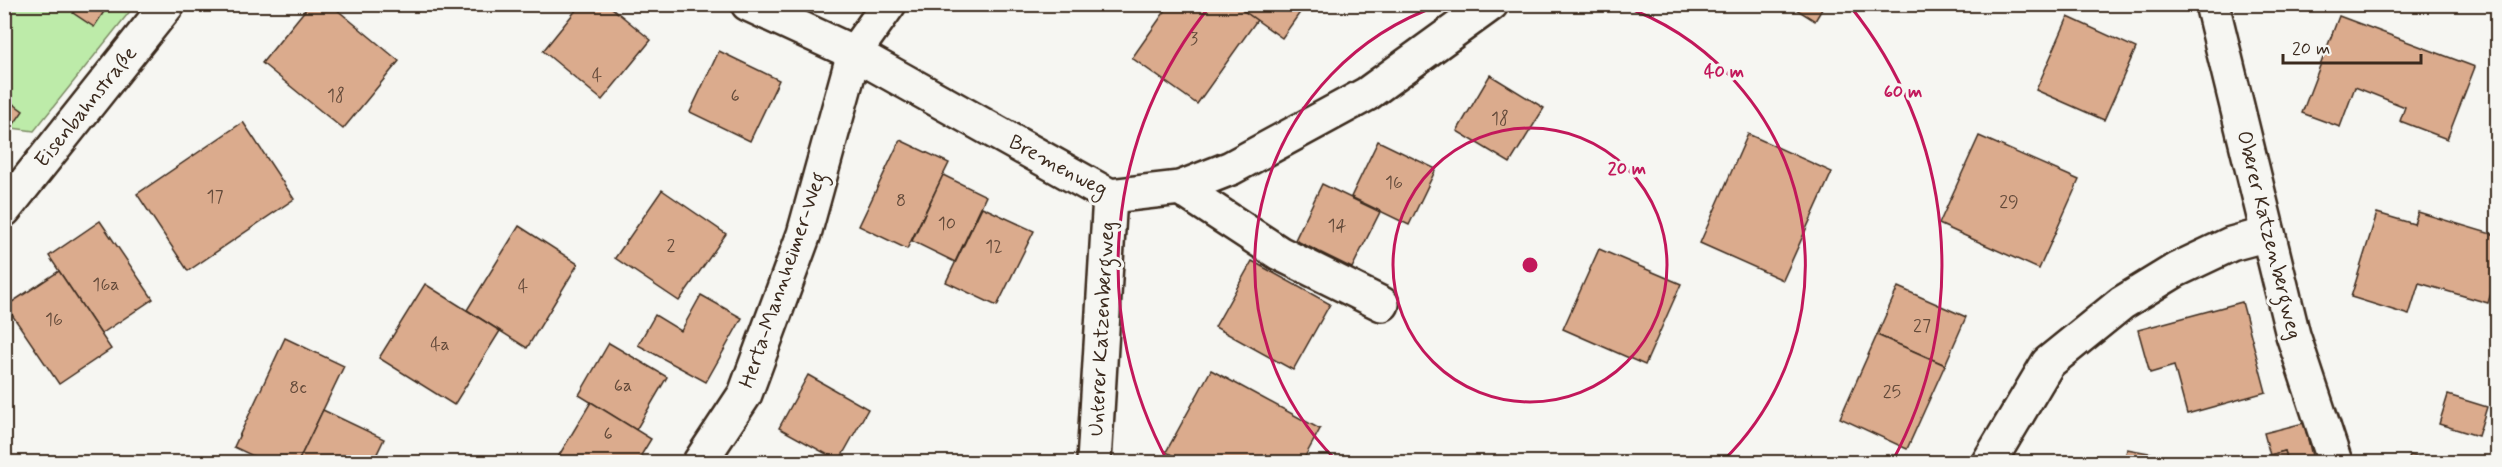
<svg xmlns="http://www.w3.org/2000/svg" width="2502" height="467" viewBox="0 0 2502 467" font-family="Mynerve,sans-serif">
	<rect width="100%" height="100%" fill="#f6f6f2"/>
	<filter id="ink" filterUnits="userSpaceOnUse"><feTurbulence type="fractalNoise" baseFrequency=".0167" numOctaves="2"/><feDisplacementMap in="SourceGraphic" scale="12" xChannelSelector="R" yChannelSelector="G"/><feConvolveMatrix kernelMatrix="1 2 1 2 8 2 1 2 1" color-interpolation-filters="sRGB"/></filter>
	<g filter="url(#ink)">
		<!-- garden -->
		<polygon fill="#bdeba9" stroke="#7c8a64" stroke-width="1.5" points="5,5 135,5 34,131 5,127"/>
		<!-- building -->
		<g fill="#dbab8d" stroke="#3b2a1e" stroke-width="1.5">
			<polygon points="79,4 109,4 94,27 73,13"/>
			<polygon points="310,4 330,4 399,61 343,129 262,63"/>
			<polygon points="581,4 607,4 651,40 602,100 543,51"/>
			<polygon points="1170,4 1234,4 1257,20 1197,104 1132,58"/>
			<polygon points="1234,4 1306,4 1282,38"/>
			<polygon points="1788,4 1825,4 1815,21"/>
			<polygon points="2339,16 2475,67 2447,139 2400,121 2405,107 2355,87 2340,127 2302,113"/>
			<polygon points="2068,17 2136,48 2104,120 2036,90"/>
			<polygon points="719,51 779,80 750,141 690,112"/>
			<polygon points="1490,75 1544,108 1510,163 1457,131"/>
			<polygon points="8,100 23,111 14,124 4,117 4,104"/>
			<polygon points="243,122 294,199 188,271 137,194"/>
			<polygon points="1748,134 1832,172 1783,280 1700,243"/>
			<polygon points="1979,136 2079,180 2039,269 1939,224"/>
			<polygon points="900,140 949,163 907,249 859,226"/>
			<polygon points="1378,141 1436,169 1409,225 1351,197"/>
			<polygon points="943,175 986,196 955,262 912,241"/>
			<polygon points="1322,184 1380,212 1352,268 1295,240"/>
			<polygon points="662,190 726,234 679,301 615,258"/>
			<polygon points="982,207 1034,231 997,306 946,282"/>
			<polygon points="2418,212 2498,236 2498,271 2488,303 2419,283 2409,315 2351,297 2377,213 2414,224"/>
			<polygon points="100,221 153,299 101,334 49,256"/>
			<polygon points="519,226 578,264 527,348 467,310"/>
			<polygon points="1599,249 1681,284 1645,365 1563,329"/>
			<polygon points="1252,261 1330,304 1293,370 1215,327"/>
			<polygon points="59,271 111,349 59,384 6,306"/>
			<polygon points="425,284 500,331 454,405 379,358"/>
			<polygon points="1898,287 1966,317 1945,365 1877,335"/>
			<polygon points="701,295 742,318 706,382 638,345 655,315 681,331"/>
			<polygon points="2242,302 2266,392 2187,414 2174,366 2150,373 2138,330"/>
			<polygon points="1877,335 1945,365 1907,449 1840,418"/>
			<polygon points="285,338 344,366 298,462 266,462 234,447"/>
			<polygon points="609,343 667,377 636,430 579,395"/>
			<polygon points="1211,370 1320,429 1302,462 1186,462 1166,452"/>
			<polygon points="808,375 868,409 839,461 779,428"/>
			<polygon points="2448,395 2487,407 2478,436 2439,424"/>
			<polygon points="591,402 651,439 637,462 555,462"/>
			<polygon points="323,410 384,439 373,462 298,462"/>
			<polygon points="2304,423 2312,456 2288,462 2285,451 2270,455 2264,433"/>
			<polygon points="2127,449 2198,462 2124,462"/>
			<polygon points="2285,451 2288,462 2248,462 2270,455"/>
			<polygon points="2410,455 2435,462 2408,462"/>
		</g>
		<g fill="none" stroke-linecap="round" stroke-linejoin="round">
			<defs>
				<g id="minor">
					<polyline points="748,4 854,53 1110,196 1180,188 1231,168 1367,94 1491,4"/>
					<polyline points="2212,4 2293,335 2335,462"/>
					<polyline points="1180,188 1279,253 1382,304"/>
					<polyline points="4,210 168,4"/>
					<polyline points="700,462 745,394 804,234 854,53 889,4"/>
					<polyline points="1094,462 1110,196"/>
					<polyline points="1989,462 2048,363 2122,303 2176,270 2231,244 2268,234"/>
				</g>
			</defs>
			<!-- minor casing -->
			<use href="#minor" stroke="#3b2a1e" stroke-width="38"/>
			<!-- minor -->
			<use href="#minor" stroke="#f6f6f2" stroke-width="33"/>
		</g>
	</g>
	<!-- distance rings -->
	<g fill="none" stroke="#c2185b" stroke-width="3">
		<circle cx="1530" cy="265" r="137"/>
		<path d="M1337 461A275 275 0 0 1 1440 5M1620 5A275 275 0 0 1 1723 461"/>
		<path d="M1168 462A412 412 0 0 1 1210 6M1850 6A412 412 0 0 1 1892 462"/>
	</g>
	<g text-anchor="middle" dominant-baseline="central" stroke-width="6" stroke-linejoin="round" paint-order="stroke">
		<!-- number labels -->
		<g font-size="18" fill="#634a3a">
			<text x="1194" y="39">3</text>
			<text x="597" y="76">4</text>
			<text x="336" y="96">18</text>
			<text x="735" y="96">6</text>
			<text x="1500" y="119">18</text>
			<text x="1394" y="183">16</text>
			<text x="215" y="197">17</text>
			<text x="901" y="201">8</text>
			<text x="2009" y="202">29</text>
			<text x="947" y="224">10</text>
			<text x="1337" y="226">14</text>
			<text x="671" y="246">2</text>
			<text x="994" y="247">12</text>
			<text x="106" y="285">16a</text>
			<text x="523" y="287">4</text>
			<text x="54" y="320">16</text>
			<text x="1922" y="326">27</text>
			<text x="440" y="345">4a</text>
			<text x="623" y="386">6a</text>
			<text x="298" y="388">8c</text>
			<text x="1892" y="392">25</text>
			<text x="608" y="434">6</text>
		</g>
		<!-- street labels -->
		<g font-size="21" fill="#3b2a1e" stroke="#f6f6f2">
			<text transform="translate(86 107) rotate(-51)">Eisenbahnstraße</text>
			<text transform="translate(1058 166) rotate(28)">Bremenweg</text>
			<text transform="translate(2269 235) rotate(76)">Oberer Katzenbergweg</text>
			<text transform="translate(783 280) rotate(-71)">Herta-Mannheimer-Weg</text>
			<text transform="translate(1102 329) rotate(-87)">Unterer Katzenbergweg</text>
		</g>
	</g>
	<circle cx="1530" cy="265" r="9" fill="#c2185b" stroke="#f6f6f2" stroke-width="3"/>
	<g font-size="18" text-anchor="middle" font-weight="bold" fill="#c2185b" stroke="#f6f6f2" stroke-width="6" stroke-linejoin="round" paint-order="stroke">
		<text x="1724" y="77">40 m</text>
		<text x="1903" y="97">60 m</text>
		<text x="1627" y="174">20 m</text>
	</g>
	<!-- margin -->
	<rect width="2502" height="467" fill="none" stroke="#f6f6f2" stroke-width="24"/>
	<rect x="12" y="12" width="2478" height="443" fill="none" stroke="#3b2a1e" stroke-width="2" filter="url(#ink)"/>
	<!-- scale -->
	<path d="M2283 54v9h138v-9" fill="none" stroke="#3b2a1e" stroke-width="3"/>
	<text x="2292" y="54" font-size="18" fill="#3b2a1e" stroke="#f6f6f2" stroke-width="4.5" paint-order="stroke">20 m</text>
</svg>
